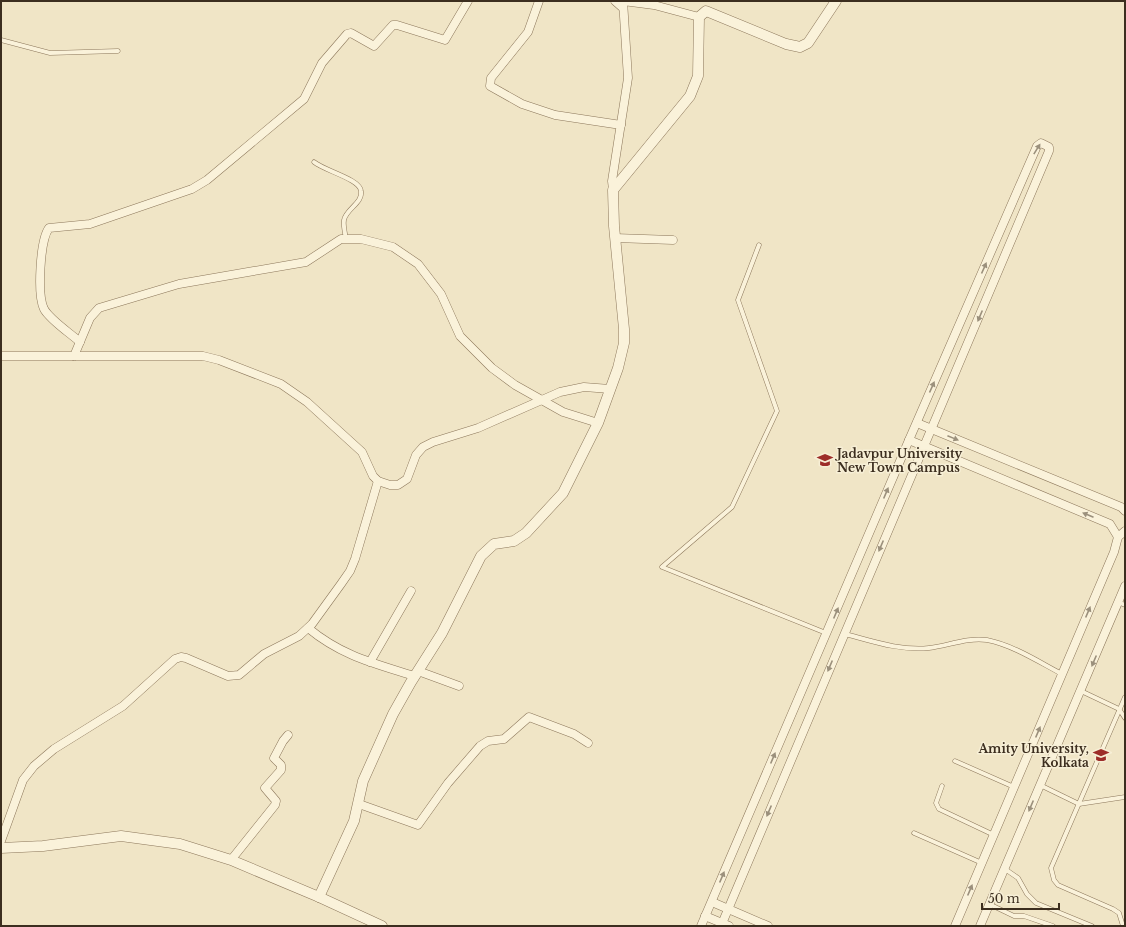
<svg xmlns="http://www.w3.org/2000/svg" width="1126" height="927" viewBox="0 0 1126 927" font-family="'Libre Baskerville',serif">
	<rect width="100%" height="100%" fill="#f0e5c6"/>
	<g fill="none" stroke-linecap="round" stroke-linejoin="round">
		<defs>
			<g id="service">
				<polyline points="1,40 50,53 118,51"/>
				<path d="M314 162C325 171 360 179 361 191 363 203 346 209 344 220 343 225 345 233 346 239"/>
				<polyline points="759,245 738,300 777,411 732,507 662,567 826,633"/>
				<polyline points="1118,602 1125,605"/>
				<path d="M845 634C872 641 900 651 929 648 947 646 968 637 987 640 1013 645 1039 662 1062 674"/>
				<polyline points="1081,691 1119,709 1125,718"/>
				<polyline points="955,761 1014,787"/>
				<polyline points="1040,785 1079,804 1125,797"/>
				<polyline points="942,786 936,803 939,809 994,835"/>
				<polyline points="914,833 982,863"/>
				<polyline points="1005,869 1018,878 1027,894 1036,903 1092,926"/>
				<polyline points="989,904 1014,916 1024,916 1053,926"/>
				<polyline points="1123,926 1119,913 1113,909 1058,885 1054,880 1051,868 1125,697"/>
			</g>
			<g id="minor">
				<polyline points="539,1 528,32 491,78 490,86 522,104 555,115 621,125"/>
				<polyline points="615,1 623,8"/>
				<polyline points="623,1 654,5 699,17"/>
				<polyline points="613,190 612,181 628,78 623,1"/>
				<polyline points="615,238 673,240"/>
				<path d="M80 342C70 333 50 320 44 309 37 295 40 240 49 228L90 224 192 189 207 180 304 99 322 63 347 34 351 33 374 46 393 25H397L445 40 468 1"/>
				<polyline points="1,356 203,356 219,360 281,384 307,402 362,452 373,476 378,481 390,485 398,485 407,479 416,455 423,447 433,442 478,428 560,392 584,387 610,389"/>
				<polyline points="74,356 90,318 99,308 179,284 306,262 341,239 361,239 393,247 418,264 441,294 460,336 492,368 515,385 563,412 598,423"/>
				<polyline points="917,423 1121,507 1125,511"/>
				<polyline points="909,440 1110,524 1118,537"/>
				<path d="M308 628C342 656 373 663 414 676"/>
				<polyline points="370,662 411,591"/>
				<polyline points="418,671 459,686"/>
				<polyline points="359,804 418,825 448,783 480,746 488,741 504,739 529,717 574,734 588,743"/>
				<polyline points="1,841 23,780 34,766 54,749 123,706 175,659 181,657 186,658 228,676 239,675 264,654 299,636 312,624 341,584 350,571 355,559 378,481"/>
				<polyline points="231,860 275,805 276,801 265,788 281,770 281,765 274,758 283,741 288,735"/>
				<polyline points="712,902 768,926"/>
				<polyline points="705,916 729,926"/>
				<polyline points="701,926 909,440 1037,146 1041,143 1049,147 1049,151 721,926"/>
				<polyline points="955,926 1114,552 1118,537 1125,531"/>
				<polyline points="980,926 1125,586"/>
			</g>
			<g id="tertiary">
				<polyline points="1,848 43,846 121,836 180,844 231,860 319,897 382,926"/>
				<polyline points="319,897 354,821 363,781 393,714 411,682 442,633 481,556 494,544 514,541 526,533 563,493 598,423 618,368 624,343 624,329 614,226 613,190 690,96 698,76 699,17 706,11 786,44 800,47 808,43 836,1"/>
			</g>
		</defs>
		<!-- service casing -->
		<use href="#service" stroke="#8c775b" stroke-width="5"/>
		<!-- minor casing -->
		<use href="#minor" stroke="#8c775b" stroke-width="9"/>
		<!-- tertiary casing -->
		<use href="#tertiary" stroke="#8c775b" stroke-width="11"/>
		<!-- service -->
		<use href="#service" stroke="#faf2da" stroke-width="4"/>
		<!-- minor -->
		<use href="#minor" stroke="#faf2da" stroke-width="8"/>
		<!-- tertiary -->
		<use href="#tertiary" stroke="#faf2da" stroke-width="10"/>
	</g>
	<!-- one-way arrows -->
	<defs><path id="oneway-solid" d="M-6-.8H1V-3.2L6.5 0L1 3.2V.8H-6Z"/></defs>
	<g fill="#9b907c">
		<use href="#oneway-solid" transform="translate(1037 149) rotate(-58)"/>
		<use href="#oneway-solid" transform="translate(984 268) rotate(-66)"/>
		<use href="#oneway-solid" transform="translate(980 316) rotate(113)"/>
		<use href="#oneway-solid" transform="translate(932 387) rotate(-66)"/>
		<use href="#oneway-solid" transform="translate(953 438) rotate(22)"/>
		<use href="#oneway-solid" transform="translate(886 493) rotate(-67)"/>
		<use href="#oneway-solid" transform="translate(1088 515) rotate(-157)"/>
		<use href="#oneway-solid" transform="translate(881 546) rotate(113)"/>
		<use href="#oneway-solid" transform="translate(1088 612) rotate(-67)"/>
		<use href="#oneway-solid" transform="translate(836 613) rotate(-67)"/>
		<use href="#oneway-solid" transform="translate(1094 661) rotate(113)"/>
		<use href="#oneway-solid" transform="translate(830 666) rotate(113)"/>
		<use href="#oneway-solid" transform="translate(1038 732) rotate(-67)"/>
		<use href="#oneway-solid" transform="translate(773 758) rotate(-67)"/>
		<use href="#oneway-solid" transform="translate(1031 806) rotate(113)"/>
		<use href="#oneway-solid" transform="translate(769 811) rotate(113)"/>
		<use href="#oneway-solid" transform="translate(722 877) rotate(-67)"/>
		<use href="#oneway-solid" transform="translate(970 890) rotate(-67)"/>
	</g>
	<!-- icons -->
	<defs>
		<symbol id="university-bare" viewBox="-9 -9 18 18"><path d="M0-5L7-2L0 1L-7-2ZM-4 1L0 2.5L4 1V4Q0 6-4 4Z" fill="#9d2d29" stroke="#f7efd6" stroke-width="2.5" paint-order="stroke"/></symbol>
	</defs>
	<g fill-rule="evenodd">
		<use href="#university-bare" x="814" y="449" width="22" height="22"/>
		<use href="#university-bare" x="1090" y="744" width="22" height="22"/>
	</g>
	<g text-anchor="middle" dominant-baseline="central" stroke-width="3" stroke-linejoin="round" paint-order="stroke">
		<!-- poi labels -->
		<g font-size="12" font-weight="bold" fill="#3c2e1f" stroke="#f7efd6" text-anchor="start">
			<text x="837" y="453">Jadavpur University<tspan x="837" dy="14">New Town Campus</tspan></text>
			<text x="1089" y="748" text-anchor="end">Amity University,<tspan x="1089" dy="14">Kolkata</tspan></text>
		</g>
	</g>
	<!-- border -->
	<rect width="1126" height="927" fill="none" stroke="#3c2e1f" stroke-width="4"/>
	<!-- scale -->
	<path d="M982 903v6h77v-6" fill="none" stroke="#3c2e1f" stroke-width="2"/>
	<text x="988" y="903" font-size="12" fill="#3c2e1f" stroke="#f7efd6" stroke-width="3" paint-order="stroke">50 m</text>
</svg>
